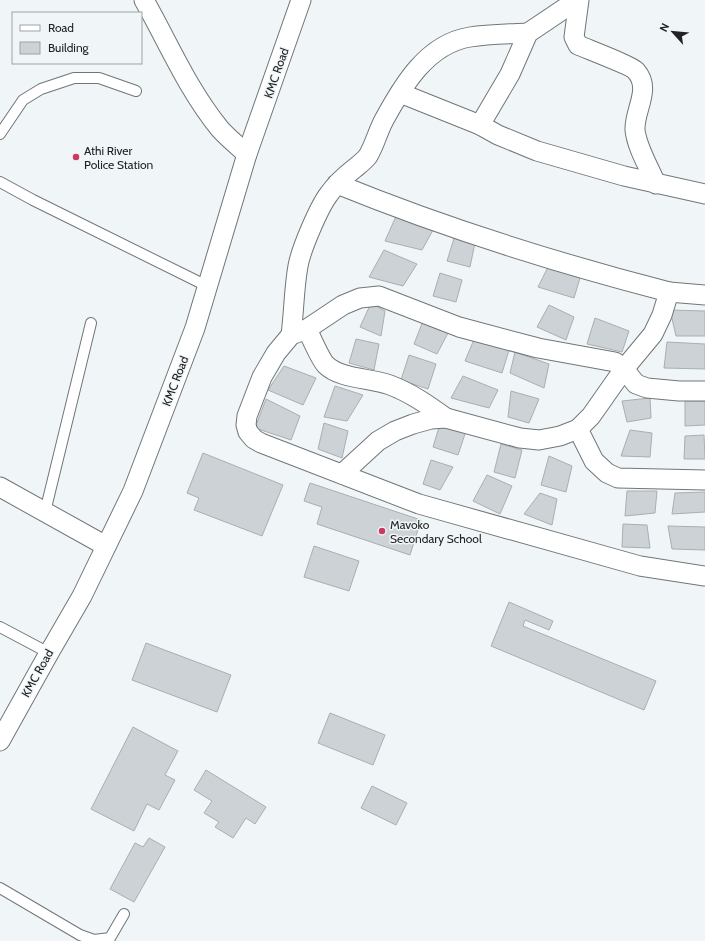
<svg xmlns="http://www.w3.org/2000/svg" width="705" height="941" viewBox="0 0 705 941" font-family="Cabin,sans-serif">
	<rect width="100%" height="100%" fill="#f0f6f8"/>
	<!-- building -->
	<g fill="#ccd2d5" stroke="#a9afb1">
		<polygon points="397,214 433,230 422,250 385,241"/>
		<polygon points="455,235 475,243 470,267 447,261"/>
		<polygon points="384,250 417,264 403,286 369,277"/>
		<polygon points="548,267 580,278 574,298 538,287"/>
		<polygon points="440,273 462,280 456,302 433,296"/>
		<polygon points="371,303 385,311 381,336 360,327"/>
		<polygon points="549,305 574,317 566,340 537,327"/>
		<polygon points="670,310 705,311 705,336 676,336"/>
		<polygon points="595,318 629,331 622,352 587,344"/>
		<polygon points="423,321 449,331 437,354 414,344"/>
		<polygon points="475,337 509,350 502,373 465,361"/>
		<polygon points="356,339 379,344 374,370 349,363"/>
		<polygon points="667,342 705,344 705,369 664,368"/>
		<polygon points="515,352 549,364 544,388 510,373"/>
		<polygon points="409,355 436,364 428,389 401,380"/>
		<polygon points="284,366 316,378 303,405 268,390"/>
		<polygon points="463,376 498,390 489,408 451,398"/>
		<polygon points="335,386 363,395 347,421 324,417"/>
		<polygon points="511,391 539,399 529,423 508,417"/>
		<polygon points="650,398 651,418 627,422 622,401"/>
		<polygon points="266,399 300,416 291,440 255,428"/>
		<polygon points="685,401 705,401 705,425 685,426"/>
		<polygon points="324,423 348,431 342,458 318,449"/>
		<polygon points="440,424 466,431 458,455 433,447"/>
		<polygon points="630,430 652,433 650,457 621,456"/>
		<polygon points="704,435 705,459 684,459 685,436"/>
		<polygon points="501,444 522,450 515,478 494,472"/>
		<polygon points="203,453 283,485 262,536 194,510 199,498 187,493"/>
		<polygon points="549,456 572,466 566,492 541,485"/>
		<polygon points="431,460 453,467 440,490 423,484"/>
		<polygon points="487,475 512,486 500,514 473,501"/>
		<polygon points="310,483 421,520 410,555 317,524 322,507 304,501"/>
		<polygon points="627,491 657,491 655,513 625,516"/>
		<polygon points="705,492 705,512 672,514 675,493"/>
		<polygon points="540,493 557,499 552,525 524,514"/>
		<polygon points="623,524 647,525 650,548 622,547"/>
		<polygon points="668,526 705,527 705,550 672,549"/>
		<polygon points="314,546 359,561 349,591 304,577"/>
		<polygon points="509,602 553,621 549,630 525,620 523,626 656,681 644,710 491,646"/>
		<polygon points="146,643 231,675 217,712 132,680"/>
		<polygon points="330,713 385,735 373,765 318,743"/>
		<polygon points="133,727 178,751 165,775 175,780 159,810 147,804 134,831 91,809"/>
		<polygon points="206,770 266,807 255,824 246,818 233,838 215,827 219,822 204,813 212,801 194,790"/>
		<polygon points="372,786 407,803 396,825 361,808"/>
		<polygon points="149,838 165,847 134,902 110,889 135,843 143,847"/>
	</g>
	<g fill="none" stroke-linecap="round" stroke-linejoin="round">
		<defs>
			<g id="lane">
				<polyline points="0,134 23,100 41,89 74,78 99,78 136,91"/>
				<polyline points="0,182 33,200 207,286"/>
				<polyline points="45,512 91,323"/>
				<polyline points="0,627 49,653"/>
				<polyline points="0,888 80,935 94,940 110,938 124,914"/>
			</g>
			<g id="street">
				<path d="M144 0C169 44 188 90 220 129 228 138 238 146 247 154"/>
				<path d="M579 0 574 37 578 45C587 49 632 66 636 71 652 89 634 110 635 130 637 148 649 167 656 184"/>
				<polyline points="400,93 480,125 498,135 537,151 624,176 705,194"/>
				<polyline points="480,125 510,74 528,33 577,0"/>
				<path d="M337 184C445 228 557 263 669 292"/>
				<path d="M307 329C311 337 320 359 326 365 340 379 371 378 390 385 411 393 428 405 446 418"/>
				<path d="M291 335C294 312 294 288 298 266 301 249 319 207 329 194 336 184 346 175 355 168 360 164 364 161 368 156 375 144 378 131 384 120 403 85 427 44 470 37 489 34 509 34 528 33"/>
				<polyline points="705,391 679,391 647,388 636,384 624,369 615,362 538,348 459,327 379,296 360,298 343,305 307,329 291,335 276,353 262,377 247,416 246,425 248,432 254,439 261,443 419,504 640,566 705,576"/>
				<polyline points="578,429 594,461 607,473 618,478 705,480"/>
				<polyline points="342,474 378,441 395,431 413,424 431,419 446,418 520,438 539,440 560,436 578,429 591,416 624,369 653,334 662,315 669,292 705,295"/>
				<polyline points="0,487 106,546"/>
				<polyline points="0,741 49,653 82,596 133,491 195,328 247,154 301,0"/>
			</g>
		</defs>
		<!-- lane casing -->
		<use href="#lane" stroke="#707678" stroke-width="12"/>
		<!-- street casing -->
		<use href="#street" stroke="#707678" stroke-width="21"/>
		<!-- lane -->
		<use href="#lane" stroke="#fff" stroke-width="10"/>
		<!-- street -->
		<use href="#street" stroke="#fff" stroke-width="19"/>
	</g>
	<!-- markers -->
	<g fill="#c93a5f" stroke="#f0f6f8" stroke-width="1.5">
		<circle cx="76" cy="157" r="4"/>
		<circle cx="382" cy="531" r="4"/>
	</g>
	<g text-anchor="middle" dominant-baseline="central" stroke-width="3" stroke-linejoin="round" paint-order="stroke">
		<!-- street labels -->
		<g font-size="12" fill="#202223" stroke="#f0f6f8">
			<text transform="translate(276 73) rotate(-71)">KMC Road</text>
			<text transform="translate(175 381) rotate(-69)">KMC Road</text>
			<text transform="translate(37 673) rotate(-61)">KMC Road</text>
		</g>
		<!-- poi labels -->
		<g font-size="12" fill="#202223" stroke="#f0f6f8" text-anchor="start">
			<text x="84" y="150">Athi River<tspan x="84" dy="14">Police Station</tspan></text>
			<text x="390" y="524">Mavoko<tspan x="390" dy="14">Secondary School</tspan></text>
		</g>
	</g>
	<!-- legend -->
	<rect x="12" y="12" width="130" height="52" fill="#f0f6f8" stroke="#9da1a3"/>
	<rect x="20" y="25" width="20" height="6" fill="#ffffff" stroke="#9da1a3"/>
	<text x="48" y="32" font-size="12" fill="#202223">Road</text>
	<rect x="20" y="42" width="20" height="12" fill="#ccd2d5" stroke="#9da1a3"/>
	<text x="48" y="52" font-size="12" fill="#202223">Building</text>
	<!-- north arrow -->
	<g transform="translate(673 32) rotate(297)" stroke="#f0f6f8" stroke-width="3" paint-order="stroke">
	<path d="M0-3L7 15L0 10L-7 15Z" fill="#202223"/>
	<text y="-6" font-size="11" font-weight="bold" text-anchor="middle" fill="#202223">N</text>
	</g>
</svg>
